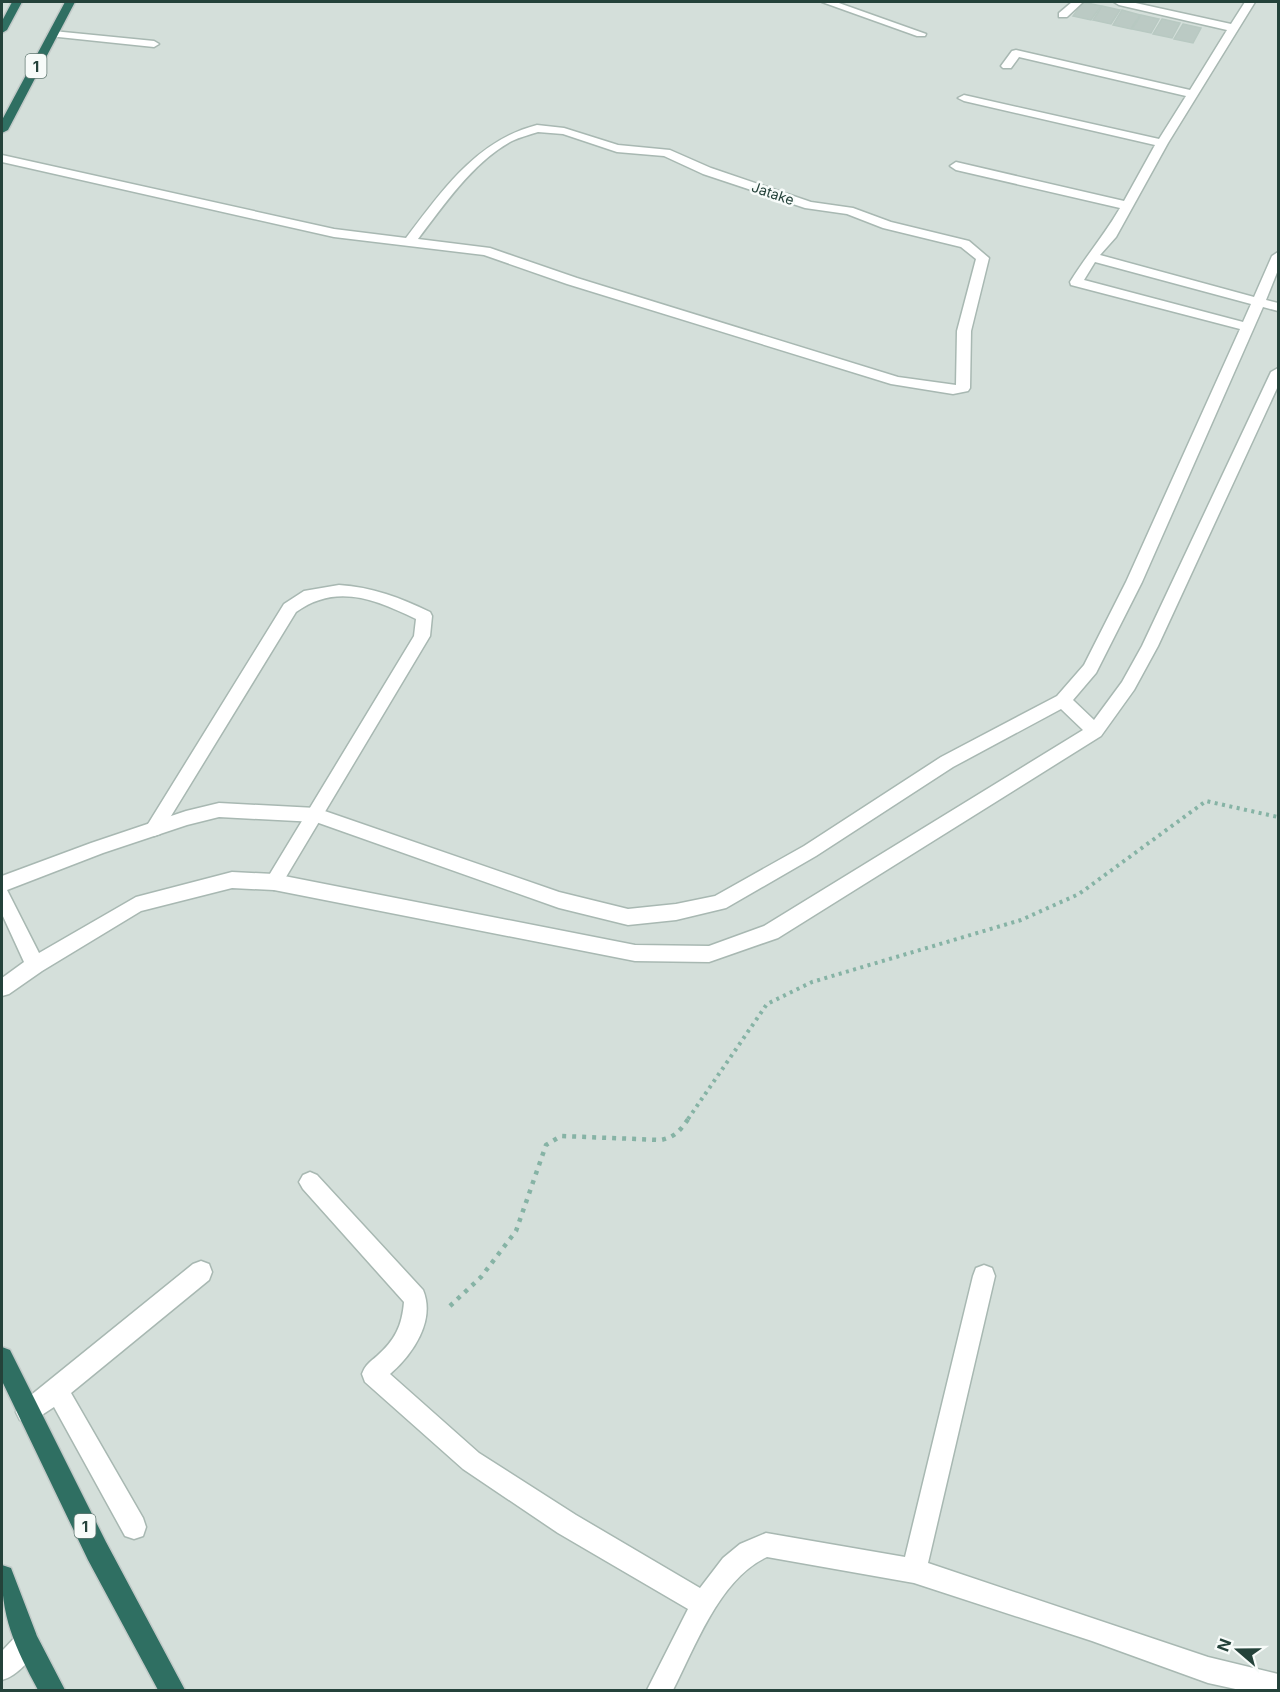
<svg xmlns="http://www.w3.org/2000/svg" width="1280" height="1692" viewBox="0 0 1280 1692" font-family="Inter,sans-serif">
	<rect width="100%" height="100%" fill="#e6efeb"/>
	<!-- built -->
	<rect fill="#d4dfda" x="2" y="2" width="1276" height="1688"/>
	<!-- building -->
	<g fill="#bbcac4" stroke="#b8c9c2" stroke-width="1.5">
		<polygon points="1083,2 1101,6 1091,20 1073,16"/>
		<polygon points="1102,6 1120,10 1111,24 1093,20"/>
		<polygon points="1122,10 1140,15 1131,29 1113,25"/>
		<polygon points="1141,15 1159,19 1151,33 1132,29"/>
		<polygon points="1162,19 1180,23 1172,38 1153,34"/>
		<polygon points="1183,24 1201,28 1193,43 1174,39"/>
	</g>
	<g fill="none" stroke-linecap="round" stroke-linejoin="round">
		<defs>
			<g id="lane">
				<polygon points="822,2 836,2 926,34 925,36 917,36"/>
				<path d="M339 585C372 587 401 598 430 612L432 616 430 636 280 887 274 890 268 887 265 882 414 636 416 619C375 599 336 583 296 612L160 834 154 836 148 834 145 829 148 824 284 604 304 591Z"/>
				<polygon points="201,1261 209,1264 212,1272 209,1280 71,1393 143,1518 146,1527 143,1536 134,1539 125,1536 54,1407 28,1424 20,1420 16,1412 20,1404 193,1264"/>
				<path d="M27 1630 36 1634 40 1643C33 1658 17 1676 2 1680V1651L18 1634Z"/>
			</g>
			<g id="street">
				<polygon points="1072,2 1083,2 1067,17 1059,17 1059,13"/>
				<path d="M1114 2H1131L1231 24 1245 2H1255L1168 143 1116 237 1100 255 1254 297 1272 256 1278 252V270L1266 300 1278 303V311L1263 307 1142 582 1096 673 1073 700 1094 720 1122 682 1142 646 1271 372 1278 368V386L1158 646 1134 690 1101 736 778 938 709 962 635 961 274 890 232 888 141 911 42 971 9 994 2 996V978L24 962 2 914V876L91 843 186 811 219 803 316 808 559 892 628 909 676 904 715 896 804 846 941 757 1057 696 1084 665 1126 582 1240 329 1071 285 1070 282C1086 256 1105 234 1120 208L956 170 950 166 956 162 1124 201 1155 145 964 101 958 98 964 95 1159 139 1186 96 1019 57 1011 68H1003L1001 66 1012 51 1016 50 1190 90 1227 30 1119 5ZM1095 262 1251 304 1243 322 1084 280ZM1061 709 1083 730 764 926 709 946 635 945 274 874 232 872 136 897 39 953 7 890 103 853 187 825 219 817 316 822 559 908 628 925 676 920 726 908 816 856 953 767Z"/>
				<polygon points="53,31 154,41 159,44 154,47 49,36 48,34"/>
				<path d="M537 125 564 128 618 145 670 150 711 168 811 202 853 208 891 222 969 241 989 258 971 331 970 388 968 391 953 394 891 384 567 284 484 255 334 237 2 162V155L334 229 406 238C442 191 477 140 537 125ZM538 132 563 134 617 152 664 156 703 174 805 208 847 214 883 228 961 247 976 259 957 331 956 385 898 377 577 278 490 248 418 239C444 205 473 162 512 141 520 137 529 135 538 132Z"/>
				<path d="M310 1172 317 1175 423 1290C436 1321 412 1355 390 1374L479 1453 576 1515 700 1588 723 1558 740 1544 766 1533 905 1557 973 1276 976 1268 984 1265 992 1268 995 1276 928 1563 1208 1657 1278 1674V1690H1240L1208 1683 1092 1641 914 1583 767 1557C720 1578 695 1647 673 1690H647L688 1609 558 1533 463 1469 365 1382 362 1374C365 1365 370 1362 377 1356 395 1340 402 1326 404 1302L303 1189 299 1182 303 1175Z"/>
			</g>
			<g id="highway">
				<polygon points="12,2 22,2 7,30 2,33 2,21"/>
				<polygon points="65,2 75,2 8,130 2,133 2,120"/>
				<polygon points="2,1347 10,1350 106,1542 185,1690 158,1690 88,1560 2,1381"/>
				<path d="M2 1565 11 1568 37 1636 65 1690H38C15 1647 0 1616 2 1565Z"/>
			</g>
		</defs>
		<!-- lane casing -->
		<use href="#lane" stroke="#a8b8b2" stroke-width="3"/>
		<!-- street casing -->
		<use href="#street" stroke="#a8b8b2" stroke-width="3"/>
		<!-- highway casing -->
		<use href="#highway" stroke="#c2cac8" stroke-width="3"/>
		<!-- path-far1 -->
		<polyline stroke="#86b3a5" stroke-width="4" stroke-dasharray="3 4.5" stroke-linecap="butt" points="688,1119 767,1004 812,982 1021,920 1079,894 1206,801 1278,817"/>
		<!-- path -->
		<path stroke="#86b3a5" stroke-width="4.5" stroke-dasharray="4 6" stroke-linecap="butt" d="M450 1306 481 1277 516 1231 546 1145 561 1136 661 1140C676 1137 681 1129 689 1118"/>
		<!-- lane -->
		<use href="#lane" fill="#fff" fill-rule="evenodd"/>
		<!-- street -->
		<use href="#street" fill="#fff" fill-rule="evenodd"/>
		<!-- highway -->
		<use href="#highway" fill="#2f6f62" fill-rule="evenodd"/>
	</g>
	<g text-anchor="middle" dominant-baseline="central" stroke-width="5" stroke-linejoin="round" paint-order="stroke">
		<!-- far-street labels -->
		<g font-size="14" fill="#24423a" stroke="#f7fbf9">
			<text transform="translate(773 193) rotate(19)">Jatake</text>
		</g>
		<!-- shield labels -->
		<g fill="#f7fbf9" stroke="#637a73" stroke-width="1.5">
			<rect x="25.5" y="54" width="21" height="24" rx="4.5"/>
			<rect x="74.5" y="1514" width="21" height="24" rx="4.5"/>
		</g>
		<g font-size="15" font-weight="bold" fill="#24423a">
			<text x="36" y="66">1</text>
			<text x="85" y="1526">1</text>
		</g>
	</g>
	<!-- border -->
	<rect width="1280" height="1692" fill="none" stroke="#24423a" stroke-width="6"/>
	<!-- north arrow -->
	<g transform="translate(1238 1650) rotate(290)" stroke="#f7fbf9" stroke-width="4.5" paint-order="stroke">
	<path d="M0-4.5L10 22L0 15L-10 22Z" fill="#24423a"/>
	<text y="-9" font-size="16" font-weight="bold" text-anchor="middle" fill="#24423a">N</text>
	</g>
</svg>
